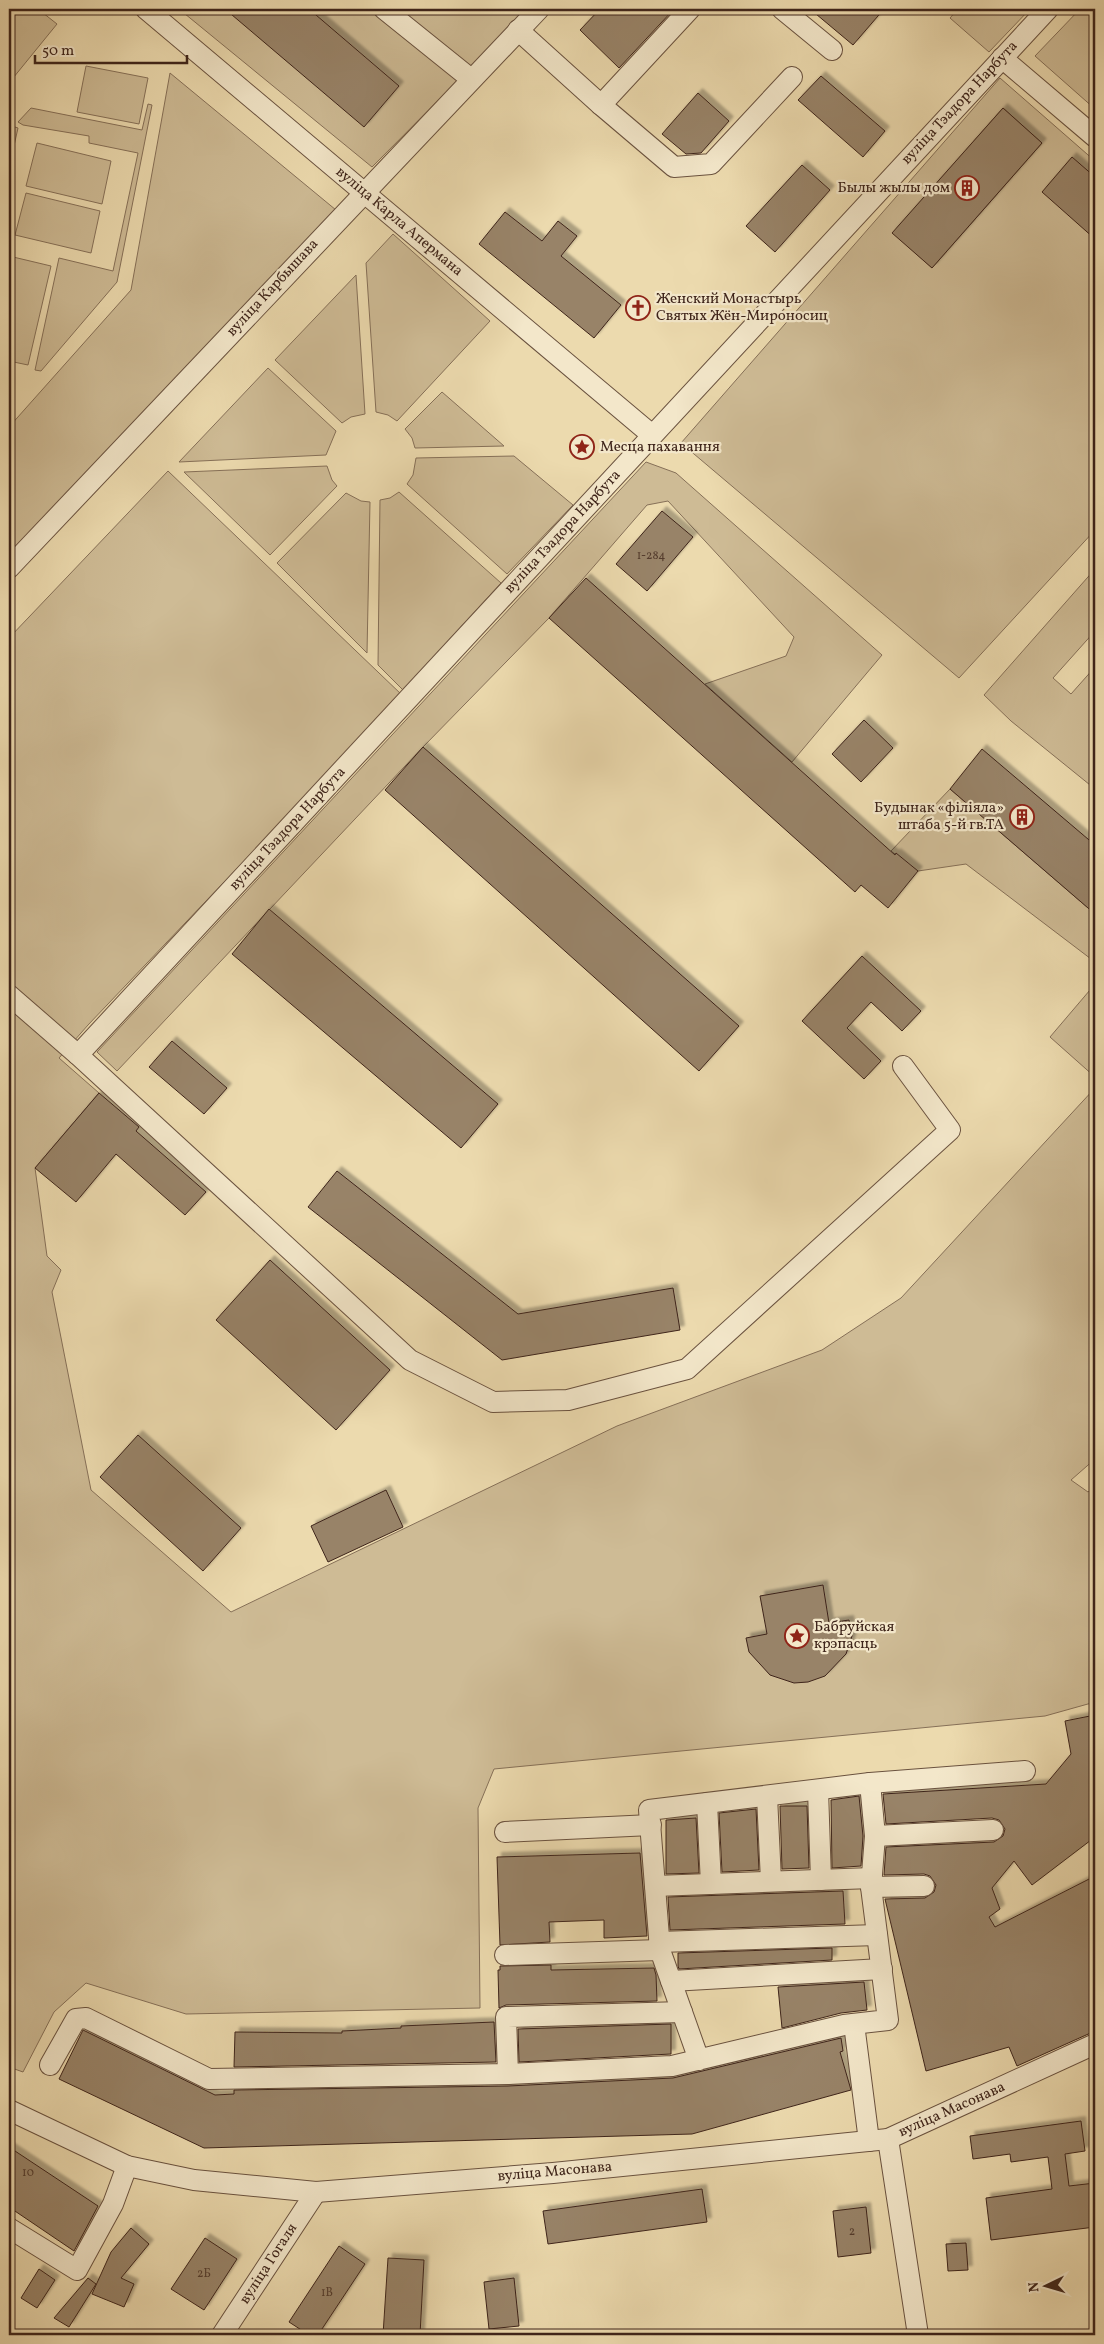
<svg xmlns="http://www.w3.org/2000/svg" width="1104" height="2344" viewBox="0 0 1104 2344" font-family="Vollkorn,serif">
	<defs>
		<filter id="shadow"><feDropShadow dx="4.5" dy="-4.5" stdDeviation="1" flood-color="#0004"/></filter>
	</defs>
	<rect width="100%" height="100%" fill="#ecdaae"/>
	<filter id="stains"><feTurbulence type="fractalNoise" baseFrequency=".004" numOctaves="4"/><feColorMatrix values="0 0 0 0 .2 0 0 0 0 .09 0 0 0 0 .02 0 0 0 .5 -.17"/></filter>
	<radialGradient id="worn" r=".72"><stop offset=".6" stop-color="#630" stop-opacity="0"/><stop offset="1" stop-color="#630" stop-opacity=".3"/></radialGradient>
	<!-- green -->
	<g fill="#cebb95" stroke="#867058" fill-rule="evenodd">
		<polygon points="9,9 38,9 57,24 9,83"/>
		<polygon points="179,9 529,9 372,167"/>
		<polygon points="958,9 1030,9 989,52 950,18"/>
		<polygon points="1080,9 1095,9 1095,109 1035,56"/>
		<polygon points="86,66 148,78 139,124 77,112"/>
		<polygon points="170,73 336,210 9,560 9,427 131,290"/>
		<path d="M1000 78 1095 161V530L959 678 681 443ZM1003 108 1042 143 932 268 893 233Z"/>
		<polygon points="148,104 152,105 117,282 41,371 35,370 59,258 113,271 138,153 89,143 89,136 23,125 18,122 31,108 142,130"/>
		<polygon points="15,127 18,128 9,168 9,135"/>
		<polygon points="37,143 111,161 102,204 26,186"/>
		<polygon points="26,193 100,211 91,253 15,235"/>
		<polygon points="393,234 490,321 397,421 388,415 376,412 366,263"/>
		<polygon points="9,256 51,266 28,365 9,361"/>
		<polygon points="356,275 365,414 351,417 342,423 275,360"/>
		<polygon points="268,368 336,431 326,455 179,462"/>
		<polygon points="442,392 504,446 415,448 412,438 405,429"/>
		<polygon points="514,456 573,505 507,574 407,484 413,475 416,458"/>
		<polygon points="646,462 676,473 882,655 792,762 705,684 786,656 794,637 668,501 647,505 549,618 423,747 117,1071 97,1052"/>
		<polygon points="327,466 332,480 337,486 270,555 184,472"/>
		<polygon points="168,471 402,695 88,1025 59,1058 99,1093 35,1168 47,1256 61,1270 52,1292 91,1490 231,1612 617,1426 822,1350 901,1298 1095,1088 1095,1459 1071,1480 1088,1492 1095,1486 1095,1702 1045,1716 494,1769 478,1808 480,2008 186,2014 86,1983 54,2012 23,2072 9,2067 9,638"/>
		<polygon points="399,492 501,583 403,690 378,665 380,500 390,498"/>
		<polygon points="346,493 361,501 370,502 367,653 277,563"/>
		<polygon points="1095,569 1095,631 1053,678 1071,694 1095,667 1095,789 1011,721 984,695"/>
		<polygon points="950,789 1095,914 1095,962 966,864 918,871 891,851"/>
		<polygon points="1090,990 1095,993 1095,1077 1050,1037"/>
	</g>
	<!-- building -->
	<g fill="#988367" stroke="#3e241a" filter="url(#shadow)">
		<polygon points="225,9 309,9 399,86 364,127"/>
		<polygon points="600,9 674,9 619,68 580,30"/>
		<polygon points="810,9 884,9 853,45"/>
		<polygon points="821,76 885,131 863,157 798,100"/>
		<polygon points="698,93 729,121 701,153 686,154 662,134"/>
		<polygon points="1003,108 1042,143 932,268 892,233"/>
		<polygon points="1072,157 1095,177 1095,239 1042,192"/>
		<polygon points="802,165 830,190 775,252 746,226"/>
		<polygon points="505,212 542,241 558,221 577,236 561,256 621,305 594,338 479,244"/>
		<polygon points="662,511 693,537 647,591 616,564"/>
		<polygon points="586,578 895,855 896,853 918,871 888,908 861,885 855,892 549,618"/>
		<polygon points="864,720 893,748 861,782 832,754"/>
		<polygon points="423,747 739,1026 699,1071 385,790"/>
		<polygon points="982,749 1095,845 1095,914 950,789"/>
		<polygon points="269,909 498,1104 461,1148 232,954"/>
		<polygon points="862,956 921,1011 902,1031 871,1002 847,1028 881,1061 864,1079 802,1021"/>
		<polygon points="172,1041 227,1088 204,1114 149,1067"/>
		<polygon points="99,1093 139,1127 136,1131 206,1192 185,1215 116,1154 76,1202 35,1168"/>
		<polygon points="337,1171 518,1314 673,1288 680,1330 502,1360 308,1207"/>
		<polygon points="270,1260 390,1370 336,1430 216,1320"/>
		<polygon points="138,1435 241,1528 203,1571 100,1477"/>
		<polygon points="386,1490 403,1527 328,1562 311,1526"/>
		<polygon points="823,1585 829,1623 849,1620 852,1636 846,1654 825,1676 808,1682 794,1683 770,1675 749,1652 746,1638 767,1634 760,1596"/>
		<polygon points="1095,1715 1095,1837 1032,1885 1014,1861 992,1888 1000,1909 989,1917 995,1927 1095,1876 1095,2031 1017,2066 1009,2047 926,2071 885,1899 925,1898 934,1892 936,1885 930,1876 924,1874 884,1875 886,1847 994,1842 1003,1836 1005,1829 999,1820 992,1818 886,1824 883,1794 1046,1784 1071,1754 1065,1721"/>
		<polygon points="859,1796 863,1836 861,1866 832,1868 831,1800"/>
		<polygon points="780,1806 807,1806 809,1868 782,1869"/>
		<polygon points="756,1809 759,1870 722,1872 719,1813"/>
		<polygon points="696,1818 699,1873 666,1874 666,1820"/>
		<polygon points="640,1853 647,1936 604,1938 604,1920 549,1922 550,1942 500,1945 497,1857"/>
		<polygon points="843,1891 845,1924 670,1930 668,1897"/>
		<polygon points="832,1948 832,1960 679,1969 678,1966 678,1953"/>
		<polygon points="551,1965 551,1970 654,1968 656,1975 657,2001 506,2005 499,2008 498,1970 500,1970 500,1966"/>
		<polygon points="864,1982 867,2010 841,2013 782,2028 778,1987"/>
		<polygon points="494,2022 496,2062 234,2067 235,2032 342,2033 342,2031 401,2028 401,2026"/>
		<polygon points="671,2024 671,2054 519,2062 518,2029"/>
		<polygon points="83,2030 215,2095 234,2094 234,2090 508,2086 673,2078 841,2038 843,2051 840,2052 851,2090 692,2134 204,2148 59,2079"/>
		<polygon points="1081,2121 1085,2151 1065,2154 1069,2186 1095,2183 1095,2227 991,2240 986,2198 1052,2189 1048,2157 1011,2162 1010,2154 973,2159 970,2136"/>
		<polygon points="9,2147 98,2206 74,2251 9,2207"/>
		<polygon points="702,2189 707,2222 548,2244 543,2211"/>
		<polygon points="866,2207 871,2253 838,2257 833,2211"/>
		<polygon points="131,2228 149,2244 121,2278 134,2284 124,2307 92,2294 111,2252"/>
		<polygon points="205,2238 237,2259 204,2310 171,2289"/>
		<polygon points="966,2243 968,2270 948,2271 946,2244"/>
		<polygon points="339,2246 365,2264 318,2335 309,2335 289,2322"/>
		<polygon points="388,2258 424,2260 420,2335 383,2335"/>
		<polygon points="39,2269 55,2280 37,2308 21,2298"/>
		<polygon points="88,2278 96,2284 69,2327 54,2318"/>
		<polygon points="514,2278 519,2326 489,2329 484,2282"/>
	</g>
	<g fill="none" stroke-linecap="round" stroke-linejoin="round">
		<defs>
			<g id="minor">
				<polyline points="146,9 652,435"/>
				<polyline points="384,9 471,79"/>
				<polyline points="782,9 832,50"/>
				<polyline points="518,30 601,105 690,9"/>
				<polyline points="1002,58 1095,137"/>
				<polyline points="601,105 674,167 711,164 792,77"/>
				<polyline points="9,568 539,9"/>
				<polyline points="9,995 78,1055 410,1360 493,1402 568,1400 687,1369 950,1130 903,1066"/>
				<polyline points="78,1055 1048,9"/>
				<polyline points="870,1783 1025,1771"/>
				<polyline points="818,1790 821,1880"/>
				<polyline points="767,1796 771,1881"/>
				<polyline points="707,1803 711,1884"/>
				<polyline points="505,1832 651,1825"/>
				<polyline points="875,1836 993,1830"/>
				<polyline points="655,1886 872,1878"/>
				<polyline points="871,1887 924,1886"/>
				<polyline points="659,1942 877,1935"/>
				<polyline points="505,1955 660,1950"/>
				<polyline points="671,1981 882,1969"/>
				<polyline points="854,2024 869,2141"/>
				<polyline points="50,2065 76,2019 86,2018 209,2079 508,2074 672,2066 844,2025 888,2020 871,1887 875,1836 870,1783 649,1810 660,1950 699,2060"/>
				<polyline points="508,2074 506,2017 682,2012"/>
				<polyline points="9,2110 127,2166 194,2180 316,2192 553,2173 888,2139 1095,2044"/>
				<polyline points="888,2139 918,2335"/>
				<polyline points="9,2228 77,2270 113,2204 127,2166"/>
				<polyline points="222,2335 316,2192"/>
			</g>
		</defs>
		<!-- minor casing -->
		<use href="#minor" stroke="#6a523f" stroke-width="22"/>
		<!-- minor -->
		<use href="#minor" stroke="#f3e7ca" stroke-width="20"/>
	</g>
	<!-- icons -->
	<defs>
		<symbol id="building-ring" viewBox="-11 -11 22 22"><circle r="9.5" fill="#f3e7ca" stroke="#8f2418" stroke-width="1.5"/><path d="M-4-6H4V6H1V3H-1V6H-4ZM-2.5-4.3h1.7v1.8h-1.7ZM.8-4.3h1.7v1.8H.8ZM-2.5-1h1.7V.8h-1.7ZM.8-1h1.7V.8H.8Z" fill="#8f2418"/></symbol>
		<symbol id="church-ring" viewBox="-11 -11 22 22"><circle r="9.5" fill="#f3e7ca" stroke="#8f2418" stroke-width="1.5"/><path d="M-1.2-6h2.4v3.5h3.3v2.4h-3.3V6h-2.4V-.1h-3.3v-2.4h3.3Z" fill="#8f2418"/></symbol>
		<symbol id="sight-ring" viewBox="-11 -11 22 22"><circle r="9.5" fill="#f3e7ca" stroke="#8f2418" stroke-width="1.5"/><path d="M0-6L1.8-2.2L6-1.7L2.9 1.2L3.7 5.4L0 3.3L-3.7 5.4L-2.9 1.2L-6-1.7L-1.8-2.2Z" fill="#8f2418"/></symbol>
	</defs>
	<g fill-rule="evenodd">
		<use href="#building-ring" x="953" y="174" width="28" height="28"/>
		<use href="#church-ring" x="624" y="294" width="28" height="28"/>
		<use href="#sight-ring" x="568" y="433" width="28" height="28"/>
		<use href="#building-ring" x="1008" y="803" width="28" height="28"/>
		<use href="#sight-ring" x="783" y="1622" width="28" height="28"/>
	</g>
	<g text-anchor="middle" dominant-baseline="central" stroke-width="4.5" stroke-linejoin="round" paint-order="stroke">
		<!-- number labels -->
		<g font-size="12" fill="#543c2d">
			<text x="651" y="556">1-284</text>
			<text x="28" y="2173">10</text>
			<text x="852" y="2232">2</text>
			<text x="204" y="2274">2Б</text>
			<text x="327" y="2293">1В</text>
		</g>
		<!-- street labels -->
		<g font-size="15" fill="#3e241a" stroke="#f3e7ca">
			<text transform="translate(960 103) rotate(-47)">вуліца Тэадора Нарбута</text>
			<text transform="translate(399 222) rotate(40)">вуліца Карла Апермана</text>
			<text transform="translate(273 288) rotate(-47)">вуліца Карбышава</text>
			<text transform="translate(563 532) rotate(-47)">вуліца Тэадора Нарбута</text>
			<text transform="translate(288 829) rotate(-47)">вуліца Тэадора Нарбута</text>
			<text transform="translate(952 2110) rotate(-24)">вуліца Масонава</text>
			<text transform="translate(555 2172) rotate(-5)">вуліца Масонава</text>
			<text transform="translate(269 2264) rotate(-57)">вуліца Гогаля</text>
		</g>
		<!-- poi labels -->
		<g font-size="15" fill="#3e241a" stroke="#f3e7ca" text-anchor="start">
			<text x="950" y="188" text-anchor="end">Былы жылы дом</text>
			<text x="656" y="299">Женский Монастырь<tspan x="656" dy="17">Святых Жён-Мироносиц</tspan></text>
			<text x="600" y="447">Месца пахавання</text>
			<text x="1004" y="808" text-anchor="end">Будынак «філіяла»<tspan x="1004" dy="17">штаба 5-й гв.ТА</tspan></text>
			<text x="814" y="1627">Бабруйская<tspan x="814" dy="17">крэпасць</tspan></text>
		</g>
	</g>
	<!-- margin -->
	<rect width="1104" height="2344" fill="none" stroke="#ecdaae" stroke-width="30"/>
	<rect x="10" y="10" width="1084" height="2324" fill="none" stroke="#3e241a" stroke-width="2.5"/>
	<rect x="15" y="15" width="1074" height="2314" fill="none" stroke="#3e241a"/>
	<!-- north arrow -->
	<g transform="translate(1046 2286) rotate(265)" stroke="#f3e7ca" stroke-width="4" paint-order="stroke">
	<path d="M0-4L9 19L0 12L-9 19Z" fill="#3e241a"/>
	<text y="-8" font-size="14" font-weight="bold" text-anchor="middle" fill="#3e241a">N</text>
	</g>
	<!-- scale -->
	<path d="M35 55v8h152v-8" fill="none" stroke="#3e241a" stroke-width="2.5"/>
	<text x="42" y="55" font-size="15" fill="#3e241a" stroke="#f3e7ca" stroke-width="4" paint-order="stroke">50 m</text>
	<rect width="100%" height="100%" filter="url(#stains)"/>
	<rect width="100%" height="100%" fill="url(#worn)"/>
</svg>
